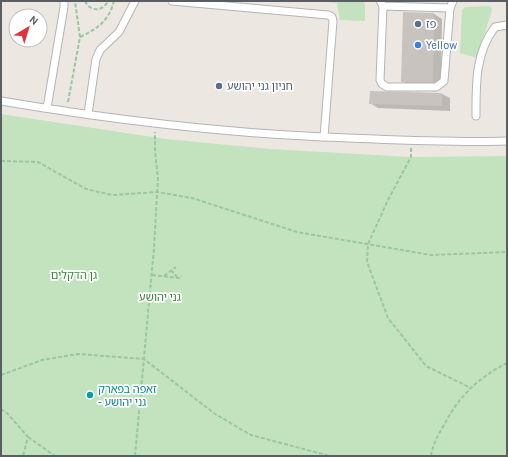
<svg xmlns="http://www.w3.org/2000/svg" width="508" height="457" viewBox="0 0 508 457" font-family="Karla,'Noto Sans Hebrew',sans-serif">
	<rect width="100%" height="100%" fill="#ece8e1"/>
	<!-- green -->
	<g fill="#c3e3be">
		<polygon points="315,1 363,1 365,4 365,21 340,20 337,3"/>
		<polygon points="489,6 491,7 492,10 477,58 460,53 462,10 465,7"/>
		<polygon points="1,114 166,139 270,149 411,157 507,156 507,456 1,456"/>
	</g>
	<!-- shadow -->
	<g fill="#0003">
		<polygon points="404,13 434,14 442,19 441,86 411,86 402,81"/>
		<polygon points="442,94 450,98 450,111 378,108 370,103"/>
	</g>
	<!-- building -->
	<g fill="#c8c3bf">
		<polygon points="403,12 434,13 433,82 401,82"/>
		<polygon points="370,91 442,93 442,106 369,104"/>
	</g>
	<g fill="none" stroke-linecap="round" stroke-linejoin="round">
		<defs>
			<g id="service">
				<polyline points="172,1 328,15 332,17 333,21 324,137"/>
				<polyline points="380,1 383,6 450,8 453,1"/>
				<polyline points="383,6 380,80 382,84 387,87 436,87 439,85 444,81 450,8"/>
				<path d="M1 101C107 119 215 132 323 137 384 139 445 143 507 141"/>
				<polyline points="47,108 64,7 64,1"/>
				<polyline points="88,114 96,59 100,50 119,32 135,1"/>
				<path d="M476 116C476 85 475 53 495 27L507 25"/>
			</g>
		</defs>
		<!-- service casing -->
		<use href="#service" stroke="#b2b5b8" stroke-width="9"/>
		<!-- path -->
		<g stroke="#99c7a0" stroke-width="2" stroke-dasharray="4 2" stroke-linecap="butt">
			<path d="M85 1C90 12 103 12 108 1"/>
			<path d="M80 37C97 29 109 21 114 1"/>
			<polyline points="68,102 80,37 75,1"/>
			<polyline points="411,148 411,157 388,200 368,244 367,262 388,318 426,366 471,388"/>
			<polyline points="1,161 38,162 86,189 112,195 157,192 192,198 297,232 431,255 507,252"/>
			<polyline points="171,270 178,278"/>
			<polyline points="152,275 179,278 182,276"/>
			<polyline points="164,276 176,267"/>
			<polyline points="1,375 42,360 78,354 144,359 215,414 251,435 330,456"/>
			<polyline points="1,409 7,413 28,437 23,456"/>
			<polyline points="28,437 55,456"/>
			<polyline points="135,456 154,248 158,178 155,150 155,132"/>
			<path d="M431 456C433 444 438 435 444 425 459 396 478 378 507 363"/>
		</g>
		<!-- service -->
		<use href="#service" stroke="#fff" stroke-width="7"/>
	</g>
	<!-- markers -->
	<g fill="#5c6f8a" stroke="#fff" stroke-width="1.5">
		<circle cx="418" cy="24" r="4"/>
		<circle cx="219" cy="86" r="4"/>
	</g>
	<circle fill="#3f7fe0" stroke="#fff" stroke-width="1.5" cx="418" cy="45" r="4"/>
	<circle fill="#0f9aa8" stroke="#fff" stroke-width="1.5" cx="90" cy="395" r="4"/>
	<g text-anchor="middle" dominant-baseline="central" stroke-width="3.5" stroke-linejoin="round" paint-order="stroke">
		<!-- service labels -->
		<g font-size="11" fill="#4e5e75" stroke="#fff" text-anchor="start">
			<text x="426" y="24">פז</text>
			<text x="227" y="86">חניון גני יהושע</text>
		</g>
		<!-- shop labels -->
		<g font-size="11" fill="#366cbe" stroke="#fff" text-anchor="start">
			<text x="426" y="45">Yellow</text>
		</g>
		<!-- park labels -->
		<g font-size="11" fill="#3e8337" stroke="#fff">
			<text x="74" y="275">גן הדקלים</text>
			<text x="160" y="297">גני יהושע</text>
		</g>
		<!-- culture labels -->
		<g font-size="11" fill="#0d838f" stroke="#fff" text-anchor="start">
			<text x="98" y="389">זאפה בפארק<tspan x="98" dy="13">- גני יהושע</tspan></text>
		</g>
	</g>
	<!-- border -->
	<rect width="508" height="457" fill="none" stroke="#5a5e62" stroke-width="4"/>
	<!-- north arrow -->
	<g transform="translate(28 28) rotate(38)"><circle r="19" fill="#ffffff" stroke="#bdbfc0"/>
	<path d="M0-3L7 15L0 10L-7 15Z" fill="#e3313b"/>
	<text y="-6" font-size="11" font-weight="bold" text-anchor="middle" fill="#5a5e62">N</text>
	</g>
</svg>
